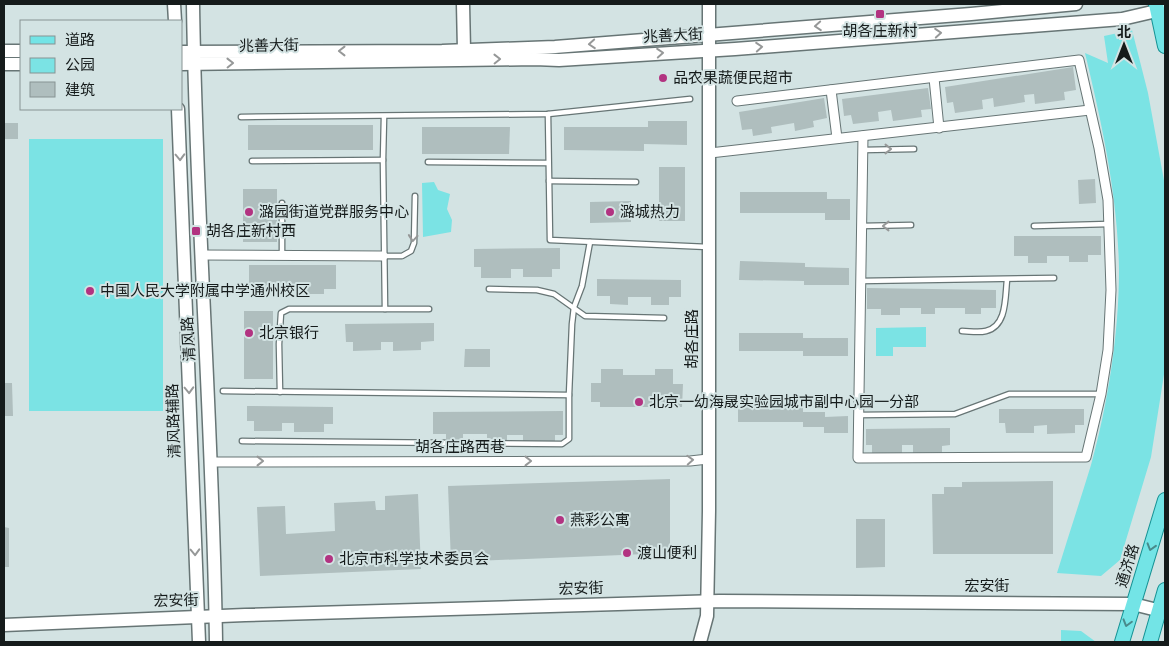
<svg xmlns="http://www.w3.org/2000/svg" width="1169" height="646" viewBox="0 0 1169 646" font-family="'Source Sans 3','Noto Sans SC',sans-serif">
	<rect width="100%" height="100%" fill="#d3e3e3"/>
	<!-- green -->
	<g fill="#7be3e4">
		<path d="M1132 30 1148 93 1165 186V368L1151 457 1120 560 1101 576 1057 573C1068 537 1080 501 1091 465 1108 404 1119 333 1119 270 1118 197 1102 124 1085 53L1108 63 1104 36Z"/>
		<rect x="29" y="139" width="134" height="272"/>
		<polygon points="434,182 438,190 450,194 447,209 452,220 451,232 423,237 422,183"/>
		<polygon points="926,327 926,347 893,347 893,356 876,356 876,328"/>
		<polygon points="1061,630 1081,631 1096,642 1061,642"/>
	</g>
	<!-- building -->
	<g fill="#afbebe">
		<polygon points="1073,67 1076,90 1064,92 1065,100 1035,104 1034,94 1024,95 1025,102 994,107 993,98 982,100 983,109 955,113 953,102 947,103 945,87"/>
		<polygon points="928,88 931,109 921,110 922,117 893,121 891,110 878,112 879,121 853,124 851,115 844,116 842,99"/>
		<polygon points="824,98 827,118 813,121 814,127 795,131 794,123 771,127 772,133 753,136 752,129 742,130 739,112"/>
		<polygon points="648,121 687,121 687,145 644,144 644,151 564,150 564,127 648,127"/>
		<rect x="4" y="123" width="14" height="16"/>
		<rect x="248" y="125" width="125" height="25"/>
		<polygon points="422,127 510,127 509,154 422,154"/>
		<rect x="659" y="167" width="26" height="54"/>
		<polygon points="1095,179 1096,203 1079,204 1078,180"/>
		<rect x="243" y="189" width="34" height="53"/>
		<polygon points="740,192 827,192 827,199 850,199 850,220 825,220 825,213 740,213"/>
		<polygon points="631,201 631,222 590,223 590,202"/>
		<polygon points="1014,236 1101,236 1101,255 1088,255 1088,262 1069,262 1069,256 1047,256 1047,263 1028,263 1028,256 1014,256"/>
		<polygon points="560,248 560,269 552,269 552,277 523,277 523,269 511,269 511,278 481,278 481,267 474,267 474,249"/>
		<polygon points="740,261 805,263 805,267 849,268 849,285 804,285 804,281 739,280"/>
		<polygon points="249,265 336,265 336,289 324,289 324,294 304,294 304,288 279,288 279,293 261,293 261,286 249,286"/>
		<polygon points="597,279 681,280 681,297 669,297 669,305 651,305 651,297 628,297 628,305 610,304 610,296 597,296"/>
		<polygon points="867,288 996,290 996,308 981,308 981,314 965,314 965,308 935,308 935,314 921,314 921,308 900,308 900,315 881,315 881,309 867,309"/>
		<rect x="244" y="311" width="29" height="68"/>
		<polygon points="434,323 434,341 421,342 421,350 393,351 393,342 381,342 381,350 353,351 353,342 346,342 345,324"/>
		<polygon points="739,333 803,333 803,338 848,338 848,356 803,356 803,351 739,351"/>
		<polygon points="465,349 490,349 490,367 464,367"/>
		<polygon points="601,369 623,369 623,375 655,375 655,369 673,369 673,384 683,384 682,407 600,407 600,402 591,402 591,383 601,383"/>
		<polygon points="4,383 12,383 13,416 4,416"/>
		<polygon points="247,406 333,407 333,424 324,424 324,432 294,432 294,423 282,423 282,431 254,431 254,421 247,421"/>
		<polygon points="738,406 803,406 803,412 825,412 825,417 848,416 848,433 824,433 824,427 803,427 803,422 738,422"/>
		<polygon points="999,409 1084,409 1084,425 1075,425 1075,433 1047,434 1047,425 1034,426 1034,433 1006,433 1005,423 999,423"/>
		<polygon points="563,411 563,435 555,435 555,442 523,442 523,435 507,435 507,440 487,440 487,434 463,434 463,440 446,440 446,434 433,434 433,412"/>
		<polygon points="950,428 950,445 942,446 942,455 913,455 913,445 902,445 902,455 872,456 872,445 866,445 866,429"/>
		<polygon points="670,479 670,553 451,562 448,486"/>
		<polygon points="1053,481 1053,554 933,554 932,494 944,494 944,487 962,487 962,482"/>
		<polygon points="418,494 421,569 260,576 257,507 285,506 286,534 335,531 334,503 375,501 376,510 385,510 385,496"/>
		<polygon points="856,519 885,519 885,567 856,568"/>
		<polygon points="4,527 9,528 9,567 4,567"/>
	</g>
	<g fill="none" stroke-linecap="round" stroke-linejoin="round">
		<defs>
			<g id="lane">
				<polyline points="548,114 550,240 708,247"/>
				<polyline points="241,117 548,114 690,99"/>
				<polyline points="863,150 914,149"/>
				<polyline points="252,161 383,160"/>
				<polyline points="428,162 548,163"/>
				<polyline points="549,181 636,182"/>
				<polyline points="282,203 282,254"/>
				<polyline points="861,226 911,225"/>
				<polyline points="1034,226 1109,224"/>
				<polyline points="383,256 402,256 411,251 414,243 415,196"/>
				<polyline points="860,281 1054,278"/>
				<polyline points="489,289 537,290 554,294 585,316 664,318"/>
				<polyline points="385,309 429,309"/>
				<path d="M962 331C969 331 978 333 986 331 1007 326 1005 298 1007 280"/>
				<polyline points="223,391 569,395"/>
				<polyline points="280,392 279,344 281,313 289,309 385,309 383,160 384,117"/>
				<polyline points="858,415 955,414 1009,394 1101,394"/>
				<polyline points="242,441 562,444 569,439 569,395 572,324 574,307 582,286 590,242"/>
			</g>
			<g id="street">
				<polyline points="934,78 939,128"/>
				<polyline points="831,90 837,138"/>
				<polyline points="737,101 1079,60 1099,148 1108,200 1111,290 1108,350 1101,394 1086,457 858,458 863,136"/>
				<polyline points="710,153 1090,110"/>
				<polyline points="201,255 383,256"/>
				<polyline points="212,462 690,461 708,459"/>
			</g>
			<g id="secondary">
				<polyline points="174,4 175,21"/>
				<path d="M193 4C196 217 213 429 216 642"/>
				<polyline points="463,4 464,50"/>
				<polyline points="4,51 21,51"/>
				<polyline points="181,52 442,51 555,47 971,14 1076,4"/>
				<polyline points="4,64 21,64"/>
				<polyline points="181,64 535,59 559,60 735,49 1122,19 1165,9"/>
				<polyline points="178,109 199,642"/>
				<polyline points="4,625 245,615 719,601 1133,604 1165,612"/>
				<polyline points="700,642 707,616 709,511 709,4"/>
			</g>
			<g id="primary">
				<polyline points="1156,4 1165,46"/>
				<polyline points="1122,642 1165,500"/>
				<polyline points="1150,642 1165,590"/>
			</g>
		</defs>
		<!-- lane casing -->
		<use href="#lane" stroke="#677575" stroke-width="7"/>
		<!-- street casing -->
		<use href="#street" stroke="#677575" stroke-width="11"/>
		<!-- secondary casing -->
		<use href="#secondary" stroke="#677575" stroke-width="15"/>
		<!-- primary casing -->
		<use href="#primary" stroke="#159294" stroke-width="16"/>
		<!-- lane -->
		<use href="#lane" stroke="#fff" stroke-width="4.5"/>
		<!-- street -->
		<use href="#street" stroke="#fff" stroke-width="9"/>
		<!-- secondary -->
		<use href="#secondary" stroke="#fff" stroke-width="12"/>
		<!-- primary -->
		<use href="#primary" stroke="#73e4e6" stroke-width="14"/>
	</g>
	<!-- one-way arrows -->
	<defs><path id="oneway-chevron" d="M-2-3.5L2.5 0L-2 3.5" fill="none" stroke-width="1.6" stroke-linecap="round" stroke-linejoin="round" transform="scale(1.25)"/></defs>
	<g stroke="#969898">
		<use href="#oneway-chevron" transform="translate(818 26) rotate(176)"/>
		<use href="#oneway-chevron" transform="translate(938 33) rotate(-4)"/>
		<use href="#oneway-chevron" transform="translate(592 44) rotate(176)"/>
		<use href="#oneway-chevron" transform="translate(759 47) rotate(-4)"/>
		<use href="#oneway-chevron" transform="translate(342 51) rotate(-180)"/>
		<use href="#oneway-chevron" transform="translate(660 53) rotate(-4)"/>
		<use href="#oneway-chevron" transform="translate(497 59) rotate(-1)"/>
		<use href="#oneway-chevron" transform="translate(230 63) rotate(-1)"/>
		<use href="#oneway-chevron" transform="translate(888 149)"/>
		<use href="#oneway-chevron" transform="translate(180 157) rotate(88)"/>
		<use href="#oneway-chevron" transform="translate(886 226) rotate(180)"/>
		<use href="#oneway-chevron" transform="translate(413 238) rotate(95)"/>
		<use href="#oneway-chevron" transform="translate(189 390) rotate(88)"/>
		<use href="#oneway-chevron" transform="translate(690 460) rotate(-3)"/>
		<use href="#oneway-chevron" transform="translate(260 461)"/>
		<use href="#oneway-chevron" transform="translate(528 461)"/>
		<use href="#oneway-chevron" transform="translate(195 552) rotate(88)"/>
	</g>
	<g stroke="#498a8b">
		<use href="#oneway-chevron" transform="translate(1151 547) rotate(107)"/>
		<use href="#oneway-chevron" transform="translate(1127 623) rotate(106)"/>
	</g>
	<!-- markers -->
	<g fill="#b23381" stroke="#d3e3e3" stroke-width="2">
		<rect x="875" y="9" width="10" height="10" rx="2.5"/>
		<circle cx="663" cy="78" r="5"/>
		<circle cx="249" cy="212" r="5"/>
		<circle cx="610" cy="212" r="5"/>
		<rect x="191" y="226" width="10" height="10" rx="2.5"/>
		<circle cx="90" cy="291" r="5"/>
		<circle cx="249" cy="333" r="5"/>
		<circle cx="639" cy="402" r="5"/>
		<circle cx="560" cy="520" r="5"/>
		<circle cx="627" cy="553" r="5"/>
		<circle cx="329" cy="559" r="5"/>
	</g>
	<g text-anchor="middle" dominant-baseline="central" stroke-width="4" stroke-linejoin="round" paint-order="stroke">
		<!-- poi labels -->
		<g font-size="15" fill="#151b1b" stroke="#d3e3e3" text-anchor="start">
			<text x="880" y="31" text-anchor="middle">胡各庄新村</text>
			<text x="673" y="78">品农果蔬便民超市</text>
			<text x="259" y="212">潞园街道党群服务中心</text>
			<text x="620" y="212">潞城热力</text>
			<text x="206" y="231">胡各庄新村西</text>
			<text x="100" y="291">中国人民大学附属中学通州校区</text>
			<text x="259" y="333">北京银行</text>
			<text x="649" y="402">北京一幼海晟实验园城市副中心园一分部</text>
			<text x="570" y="520">燕彩公寓</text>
			<text x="637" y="553">渡山便利</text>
			<text x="339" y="559">北京市科学技术委员会</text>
		</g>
		<!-- street labels -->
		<g font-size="15" fill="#151b1b" stroke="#d3e3e3">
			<text transform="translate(673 36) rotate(-3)">兆善大街</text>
			<text transform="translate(269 46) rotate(-1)">兆善大街</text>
			<text transform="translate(189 339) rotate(-93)">清风路</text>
			<text transform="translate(692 339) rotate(-90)">胡各庄路</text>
			<text transform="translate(174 421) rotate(-92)">清风路辅路</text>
			<text x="460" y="447">胡各庄路西巷</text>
			<text transform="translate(1128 566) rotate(-73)">通济路</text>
			<text x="987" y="586">宏安街</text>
			<text transform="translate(581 589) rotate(-2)">宏安街</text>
			<text transform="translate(176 601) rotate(-2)">宏安街</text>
		</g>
	</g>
	<!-- border -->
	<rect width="1169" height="646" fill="none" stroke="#151b1b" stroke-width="10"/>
	<!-- legend -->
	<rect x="20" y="20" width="162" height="90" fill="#d3e3e3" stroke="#879393"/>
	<rect x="30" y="36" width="25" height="8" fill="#73e4e6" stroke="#879393"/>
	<text x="65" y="45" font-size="15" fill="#151b1b">道路</text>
	<rect x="30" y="58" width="25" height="15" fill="#7be3e4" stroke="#879393"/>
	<text x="65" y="70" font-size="15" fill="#151b1b">公园</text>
	<rect x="30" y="82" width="25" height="15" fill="#afbebe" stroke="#879393"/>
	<text x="65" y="95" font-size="15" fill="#151b1b">建筑</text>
	<!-- north arrow -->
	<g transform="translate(1124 45)" stroke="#d3e3e3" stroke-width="4" paint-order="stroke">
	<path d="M0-4L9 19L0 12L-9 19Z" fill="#151b1b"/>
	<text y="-8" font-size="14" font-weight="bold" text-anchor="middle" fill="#151b1b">北</text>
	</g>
</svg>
